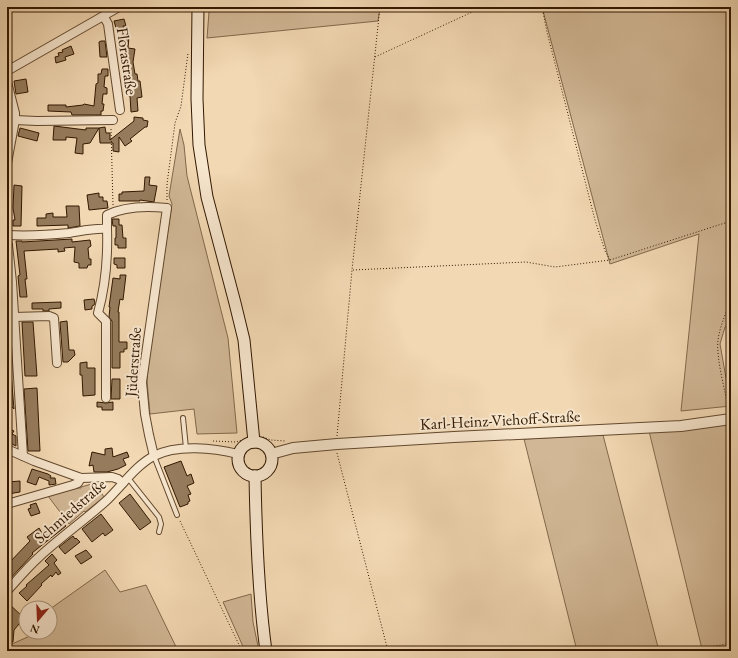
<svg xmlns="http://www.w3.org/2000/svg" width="738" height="658" viewBox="0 0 738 658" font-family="'EB Garamond',serif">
	<rect width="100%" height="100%" fill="#f2d8b3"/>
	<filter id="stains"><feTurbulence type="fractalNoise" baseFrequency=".005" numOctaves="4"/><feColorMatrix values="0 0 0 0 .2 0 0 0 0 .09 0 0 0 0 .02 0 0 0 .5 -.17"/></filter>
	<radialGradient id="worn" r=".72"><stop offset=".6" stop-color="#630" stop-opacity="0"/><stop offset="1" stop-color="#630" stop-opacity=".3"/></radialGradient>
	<!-- green -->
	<g fill="#d1b795" stroke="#82684a">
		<polygon points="216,7 380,7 378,21 207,38 209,12"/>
		<polygon points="542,7 731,7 731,129 729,129 731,150 731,325 725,327 720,344 731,406 681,411 699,234 610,264"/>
		<polygon points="180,129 184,145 187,176 228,338 237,433 197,434 194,409 150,414 147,381 149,356 172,204 169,196"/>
		<polygon points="731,423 731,651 693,651 702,649 649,431"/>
		<polygon points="603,435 659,651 577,651 524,439"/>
		<polygon points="95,483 104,497 85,512 84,511 69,524 48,496 74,488 81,488 81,487"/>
		<polygon points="105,570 120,592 146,585 178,651 11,651 12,644 32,635 32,632 50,632 50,609"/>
		<polygon points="251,594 253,622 259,651 245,651 223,602"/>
	</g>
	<!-- building -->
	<g fill="#967c5d" stroke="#321800">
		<polygon points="124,19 126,26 123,26 124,30 118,31 117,28 116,28 114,21"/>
		<polygon points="121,35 129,36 128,48 135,49 133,62 135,74 137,74 138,81 140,81 142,97 137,98 138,111 131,112 130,96 128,96 122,61 125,61 126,48 121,48"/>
		<polygon points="101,41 105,41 107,57 100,57 99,42"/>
		<polygon points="71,46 74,54 65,57 66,60 56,63 55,57 59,56 58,53 63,52 62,50"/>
		<polygon points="102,69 108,69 108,76 105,76 104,87 107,88 107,94 103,94 102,104 104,104 103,111 101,111 101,115 72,115 71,112 48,111 48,105 66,105 66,107 83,105 84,104 94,106 96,84 98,83 98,74 101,74"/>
		<polygon points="26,79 28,92 16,94 14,81"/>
		<polygon points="134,117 143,118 143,120 148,121 147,127 145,127 130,139 132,141 125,146 119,137 119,152 113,151 113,143 100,143 99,128 105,127 106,133 110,133 110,140 134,121"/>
		<polygon points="54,126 86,130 86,128 99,128 90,143 83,144 83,154 75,153 77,138 66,137 66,140 53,140"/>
		<polygon points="20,128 39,133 37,141 18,136"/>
		<polygon points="145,177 150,177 149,185 157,186 154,202 140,200 140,201 119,201 119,194 122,194 122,192 144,191"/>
		<polygon points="14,185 22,186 21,226 13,226 13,220 15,220 13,208"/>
		<polygon points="99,193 99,197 103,197 103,201 107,201 108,208 89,210 87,195"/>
		<polygon points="66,206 79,206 80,226 68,228 68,225 37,226 37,218 46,218 46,214 53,213 53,217 67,217"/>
		<polygon points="112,219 119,219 119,225 122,225 123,238 126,238 126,248 118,248 118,245 115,245 115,238 116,238 116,226 113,226"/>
		<polygon points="72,239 72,242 90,240 91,246 88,248 89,259 91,259 91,265 88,265 87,268 79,268 79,263 74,262 75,247 64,248 65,251 58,252 58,249 24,251 27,279 25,279 27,297 20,297 18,276 20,275 16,241 22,241 22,242"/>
		<polygon points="114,258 125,258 125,268 117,268 117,265 114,264"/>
		<polygon points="120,275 126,275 123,300 120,299 118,312 119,312 119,342 127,342 127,349 124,349 124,352 120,352 120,368 112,368 112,321 109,317 110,307 109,307 113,278 120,279"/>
		<polygon points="94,299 95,303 94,305 92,306 92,309 85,310 84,300"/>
		<polygon points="61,302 61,308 49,309 49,311 43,311 43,309 32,309 32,303"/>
		<polygon points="67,321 69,350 74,350 75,355 68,362 63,362 60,322"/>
		<polygon points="22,322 33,322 37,376 25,376"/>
		<polygon points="87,362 87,368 95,368 95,395 83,396 82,375 80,375 80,363"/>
		<polygon points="7,373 11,373 14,409 12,407 7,415"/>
		<polygon points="112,379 120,379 120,399 111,399"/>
		<polygon points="37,388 40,451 28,451 24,389"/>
		<polygon points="97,402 106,403 113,402 113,410 102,410 102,407 97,407"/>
		<polygon points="7,427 14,431 12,434 16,436 16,446 8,442 7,443"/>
		<polygon points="112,448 113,457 127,452 129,457 123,459 126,465 118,469 107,472 94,472 93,465 89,466 92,452 105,455 105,449"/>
		<polygon points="181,461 187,476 191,474 194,483 187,486 191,494 188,495 190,501 188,502 188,504 180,507 164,467"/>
		<polygon points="32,469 48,474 51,476 50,478 55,478 56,484 49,485 49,481 39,477 36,485 27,482"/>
		<polygon points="20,481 20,492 8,494 8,482"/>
		<polygon points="130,494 151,522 140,530 119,503"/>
		<polygon points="36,503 40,513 31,516 28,509 31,508 30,505"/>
		<polygon points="101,514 113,530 105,536 103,533 92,542 82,529"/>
		<polygon points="61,519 66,526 32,553 33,554 7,582 7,565 30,541 27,537 39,528 42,533 47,529 47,530"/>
		<polygon points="73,536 75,539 76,538 80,542 65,554 59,547"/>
		<polygon points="86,550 92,557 81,564 75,556"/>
		<polygon points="52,554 57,560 54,563 61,573 58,575 56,572 52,577 51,575 41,584 42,585 27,601 19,593 27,586 26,585 49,565 45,561"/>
		<polygon points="7,602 24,618 14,630 13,642 7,643"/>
	</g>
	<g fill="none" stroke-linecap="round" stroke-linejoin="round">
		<defs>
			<g id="service">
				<polyline points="183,418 186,448"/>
				<polyline points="154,456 177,515"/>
				<polyline points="128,478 159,517 161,524 159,532"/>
			</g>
			<g id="minor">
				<polyline points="104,17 108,24 120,110"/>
				<polyline points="7,71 119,7"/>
				<polyline points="7,82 15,113 15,120 7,163"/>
				<polyline points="15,120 37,121 113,120"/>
				<path d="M7 235C28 236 49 235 69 233 82 231 94 228 107 229V215C125 206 148 206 167 208L142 382 145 414 149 435 154 456"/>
				<polyline points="7,241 8,245 12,282 23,456"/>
				<polyline points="14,317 49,316 54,318 57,363"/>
				<path d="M106 398V321L98 313C106 284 108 259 107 229"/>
				<polyline points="7,449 34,461 81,478 112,477 118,479 123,483"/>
				<polyline points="7,504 73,485 78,483 81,478"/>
				<path d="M7 591C17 580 27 568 38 558 59 538 84 521 106 501 121 487 136 465 154 456 177 444 214 448 238 454"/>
			</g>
			<polyline id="tertiary" points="271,454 293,448 337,444 454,437 681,426 731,419"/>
			<g id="secondary">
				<polyline points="198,7 197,99 199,145 207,197 235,303 244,340 254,442"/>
				<circle cx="255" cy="459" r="17"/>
				<path d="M255 476C256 535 258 593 266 651"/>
			</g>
		</defs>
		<!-- service casing -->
		<use href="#service" stroke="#62482d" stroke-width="6"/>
		<!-- minor casing -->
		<use href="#minor" stroke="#62482d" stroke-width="10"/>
		<!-- tertiary casing -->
		<use href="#tertiary" stroke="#62482d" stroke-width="12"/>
		<!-- secondary casing -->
		<use href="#secondary" stroke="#321800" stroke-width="13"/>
		<!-- path -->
		<g stroke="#321800" stroke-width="1" stroke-dasharray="1 2" stroke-linecap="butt">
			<polyline points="542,7 547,32 595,220 605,251 610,260"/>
			<polyline points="375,57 483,7"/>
			<polyline points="111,129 113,205"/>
			<polyline points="167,200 167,184 175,123 181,106 188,53"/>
			<polyline points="353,270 526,262 555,267 610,260 731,221"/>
			<path d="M729 410C725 391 716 358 718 340 720 325 727 312 731 298"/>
			<polyline points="337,436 352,270 380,7"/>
			<polyline points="263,437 271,440 285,441"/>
			<polyline points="213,441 236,442 245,439"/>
			<polyline points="337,453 388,651"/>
			<polyline points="180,521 242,651"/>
			<polyline points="690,651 731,643"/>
		</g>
		<!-- service -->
		<use href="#service" stroke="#f7e6ce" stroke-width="4"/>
		<!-- minor -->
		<use href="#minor" stroke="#f7e6ce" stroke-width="8"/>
		<!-- tertiary -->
		<use href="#tertiary" stroke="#f7e6ce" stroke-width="10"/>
		<!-- secondary -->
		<use href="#secondary" stroke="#f7e6ce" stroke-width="11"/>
	</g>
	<g text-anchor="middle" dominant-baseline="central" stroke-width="4" stroke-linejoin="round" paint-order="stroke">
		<!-- street labels -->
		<g font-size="16" fill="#321800" stroke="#f7e6ce">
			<text transform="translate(127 61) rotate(82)">Florastraße</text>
			<text transform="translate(133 362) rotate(-86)">Jüderstraße</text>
			<text transform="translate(500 420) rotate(-3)">Karl-Heinz-Viehoff-Straße</text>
			<text transform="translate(70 511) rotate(-41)">Schmiedstraße</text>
		</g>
	</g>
	<!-- margin -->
	<rect width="738" height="658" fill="none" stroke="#f2d8b3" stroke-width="24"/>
	<rect x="8" y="8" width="722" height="642" fill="none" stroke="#321800" stroke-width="2"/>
	<rect x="12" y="12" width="714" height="634" fill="none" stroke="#321800"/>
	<!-- north arrow -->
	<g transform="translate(38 620) rotate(199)"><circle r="19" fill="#f7e6ce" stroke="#a8947c"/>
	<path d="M0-3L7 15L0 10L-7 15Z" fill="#8f2418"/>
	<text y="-6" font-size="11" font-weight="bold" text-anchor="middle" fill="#321800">N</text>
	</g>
	<rect width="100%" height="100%" filter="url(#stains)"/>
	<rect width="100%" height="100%" fill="url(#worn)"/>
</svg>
